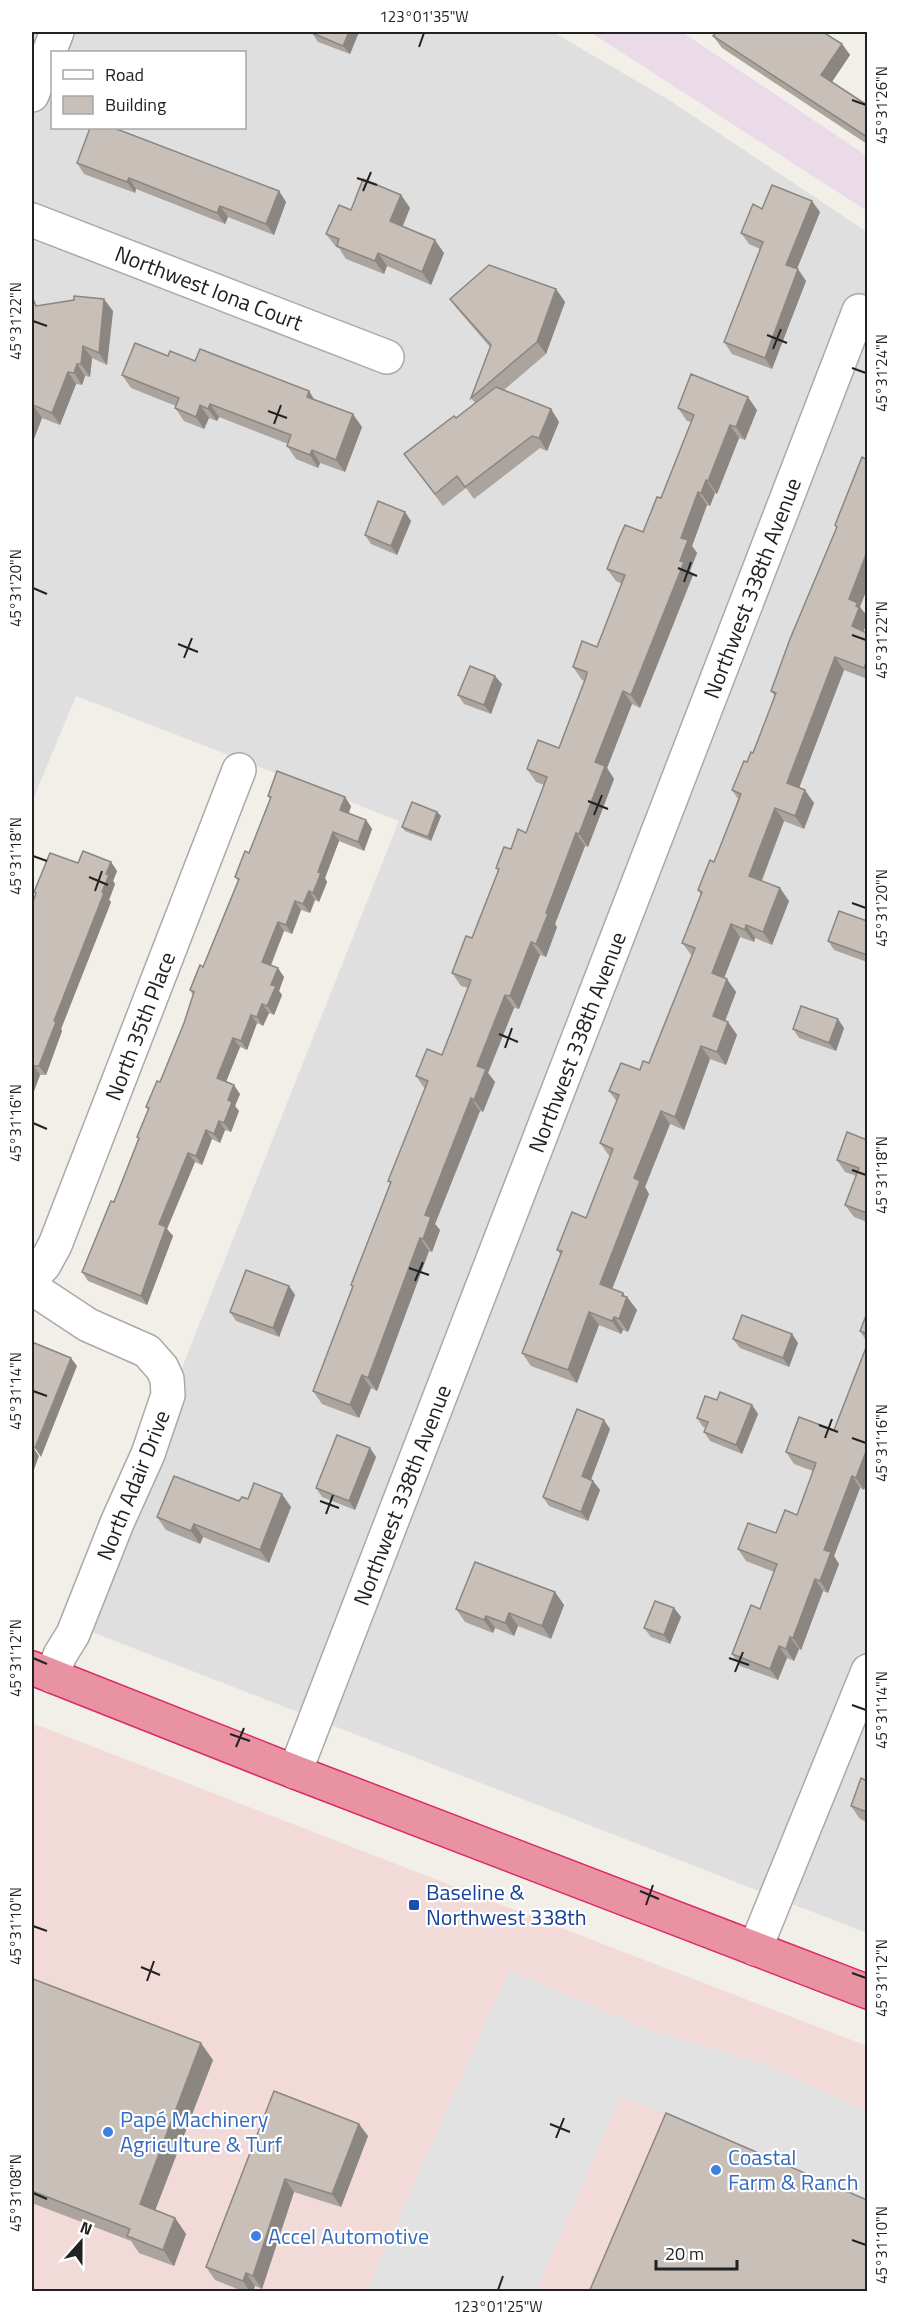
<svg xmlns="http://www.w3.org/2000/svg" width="899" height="2323" viewBox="0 0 899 2323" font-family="'Titillium Web',sans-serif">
	<rect width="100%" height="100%" fill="#f2efe9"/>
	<!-- residential -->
	<path fill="#e0dfdf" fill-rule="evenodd" d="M32 32H553L669 100 867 232V1933L79 1627 399 821 76 696 32 802ZM52 52H244V128H52Z"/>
	<!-- commercial -->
	<polygon fill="#f2dad9" points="32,1723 867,2046 867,2291 32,2291"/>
	<!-- industrial -->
	<polygon fill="#ebdbe8" points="590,32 682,32 867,156 867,211"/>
	<!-- parking -->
	<polygon fill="#e2e2e2" points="509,1970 652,2031 761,2063 867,2111 867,2199 621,2096 536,2291 366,2292"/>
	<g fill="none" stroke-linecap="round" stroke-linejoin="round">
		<defs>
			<g id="minor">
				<polyline points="32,95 57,32"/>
				<polyline points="32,220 387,357"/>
				<polyline points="32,1278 44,1265 55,1245 239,770"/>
				<polyline points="32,1288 88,1325 147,1351 162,1368 167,1379 168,1395 148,1454 117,1523 73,1634 60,1655 52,1676"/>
				<polyline points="295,1772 859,311"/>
				<polyline points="755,1949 868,1671"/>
			</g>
			<polyline id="highway" points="32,1668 295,1772 868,1992"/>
		</defs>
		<!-- minor casing -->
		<use href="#minor" stroke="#a9a9a9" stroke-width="36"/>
		<!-- highway casing -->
		<use href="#highway" stroke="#dc2a67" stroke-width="36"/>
		<!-- minor -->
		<use href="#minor" stroke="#fff" stroke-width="33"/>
		<!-- highway -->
		<use href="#highway" stroke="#e892a2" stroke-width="33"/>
	</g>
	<!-- wall -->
	<g fill="#aba49e">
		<polygon points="313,32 359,32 350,54 318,42 312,33"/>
		<polygon points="713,36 842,44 850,55 832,82 867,105 867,144 722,48"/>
		<polygon points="77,163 279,191 286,202 274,235 228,217 225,224 136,189 135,193 84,174"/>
		<polygon points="401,195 410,208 403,226 444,253 431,285 387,266 384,274 346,259 339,248 336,247 326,234 351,210"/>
		<polygon points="762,209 820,212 797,269 806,281 772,369 732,354 724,342 760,249 749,244 741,233"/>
		<polygon points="556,289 565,302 546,354 504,390 551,409 559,422 547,451 540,448 474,499 466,488 443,506 404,454 456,418 475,403 471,398 490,347 459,311 450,299"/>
		<polygon points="32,302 37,305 113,311 107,365 92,358 90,377 85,376 82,385 76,384 60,425 42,418 32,444"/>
		<polygon points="168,356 195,361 309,391 314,400 362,427 345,472 320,463 318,468 296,459 287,446 288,444 219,417 217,421 209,418 204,429 184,421 175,408 176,406 131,388 122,375"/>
		<polygon points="678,408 757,410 745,440 739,438 717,494 715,493 710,506 707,505 692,546 697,553 690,571 693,575 640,708 632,704 607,768 614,779 588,847 585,846 555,924 557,927 546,957 540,955 519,1009 514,1008 488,1073 495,1082 483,1112 480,1111 435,1224 440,1230 432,1252 429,1251 377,1391 371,1388 359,1418 322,1404 313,1391 353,1288 351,1285 390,1183 388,1181 425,1089 416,1076 442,1055 468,988 461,986 452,973 472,938 498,871 496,868 511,849 526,833 544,785 536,782 527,769 559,748 585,681 582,680 573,667 597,647 622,584 616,581 607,569 643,532 661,498 691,422 687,421"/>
		<polygon points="862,457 860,607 867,616 864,631 867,633 867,679 844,670 799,788 814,803 804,829 784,821 762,881 789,901 772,945 755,938 754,942 740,937 724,978 736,992 725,1021 728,1022 737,1035 726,1065 710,1059 684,1130 670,1124 645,1187 649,1194 612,1289 627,1297 637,1310 628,1332 623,1330 621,1334 599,1325 577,1383 531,1366 522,1353 561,1255 557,1250 586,1218 610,1157 600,1143 617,1102 609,1091 649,1063 692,956 682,943 701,895 698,890 714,862 738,799 732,790 747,762 753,753 775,697 771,691 837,528 835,525"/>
		<polygon points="405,512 411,521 397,555 371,544 365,535"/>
		<polygon points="502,684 491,714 464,704 458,695"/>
		<polygon points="268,796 351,806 349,814 366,820 372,829 364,851 339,841 325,878 327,882 319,902 315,900 310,913 301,910 292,934 284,931 271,966 284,977 279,991 282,995 274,1015 269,1013 263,1026 257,1023 247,1050 240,1047 226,1081 240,1094 235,1106 239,1111 231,1132 225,1130 220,1143 212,1139 202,1165 195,1162 167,1229 173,1236 147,1305 88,1281 82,1272 114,1202 139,1139 137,1137 148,1110 146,1107 160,1082 184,1023 193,995 190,990 203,967 238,881 235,877 249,853 270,799"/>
		<polygon points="437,812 441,816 431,841 405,831 402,827"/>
		<polygon points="111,862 117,871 113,881 115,884 109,900 111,902 61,1029 62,1031 46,1075 40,1075 34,1091 32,1091 32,1092 32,905 36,894 34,892 78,863"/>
		<polygon points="867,921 867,962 834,950 828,941"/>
		<polygon points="844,1028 836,1051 799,1038 793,1029"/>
		<polygon points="867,1140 867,1222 854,1217 845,1205 856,1176 845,1172 837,1160"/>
		<polygon points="289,1286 295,1295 279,1337 236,1321 230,1312"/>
		<polygon points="867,1313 867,1342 860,1331"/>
		<polygon points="792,1334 798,1343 789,1367 740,1348 733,1339"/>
		<polygon points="867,1345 867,1481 864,1490 860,1488 834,1556 839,1564 828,1593 823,1591 801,1650 799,1649 794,1661 787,1658 778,1680 740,1666 732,1654 760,1609 774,1572 746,1561 738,1549 776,1533 797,1515 813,1471 794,1464 786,1452 834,1430"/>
		<polygon points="717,1400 752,1405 758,1414 742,1454 710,1441 704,1432 706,1428 703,1427 697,1418"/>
		<polygon points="610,1429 591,1480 600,1490 588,1521 549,1506 543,1497"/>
		<polygon points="376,1457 355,1510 322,1497 316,1488"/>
		<polygon points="248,1499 291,1507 269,1563 203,1537 200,1544 166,1530 157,1517"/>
		<polygon points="555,1592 564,1605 551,1639 518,1626 514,1636 495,1628 493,1633 465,1622 456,1609"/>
		<polygon points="674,1608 681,1617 670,1644 651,1637 644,1628"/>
		<polygon points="867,1781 867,1822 860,1819 851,1806"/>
		<polygon points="32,1982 213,2060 155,2210 175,2218 186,2234 174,2266 139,2253 131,2241 32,2203"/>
		<polygon points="274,2091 368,2136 341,2207 294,2192 262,2289 255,2286 253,2292 245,2292 215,2280 206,2267"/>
	</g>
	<!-- shaded-wall -->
	<g fill="#8b8681">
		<polygon points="349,32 359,32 350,54 343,46"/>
		<polygon points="842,44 850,55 829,86 821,75"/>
		<polygon points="129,178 136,189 135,193 127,182"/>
		<polygon points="279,191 286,202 274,235 266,224"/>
		<polygon points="401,195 410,208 399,234 390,221"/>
		<polygon points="812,201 820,212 794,276 786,265"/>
		<polygon points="220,206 228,217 225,224 217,213"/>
		<polygon points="435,240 444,253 431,285 422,272"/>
		<polygon points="378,253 387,266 384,274 375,261"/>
		<polygon points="798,269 806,281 772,369 765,358"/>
		<polygon points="556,289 565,302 546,354 537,342"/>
		<polygon points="104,299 113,311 107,365 99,353"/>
		<polygon points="83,346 92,358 90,377 81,364"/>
		<polygon points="77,364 85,376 82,385 74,373"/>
		<polygon points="68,372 76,384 60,425 52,413"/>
		<polygon points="309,391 317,404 307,397"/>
		<polygon points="748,397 757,410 745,440 736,427"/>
		<polygon points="210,404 219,417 217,421 208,409"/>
		<polygon points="33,405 42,418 32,444 32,410"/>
		<polygon points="200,405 209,418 204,429 196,417"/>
		<polygon points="551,409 559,422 547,451 539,438"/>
		<polygon points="353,414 362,427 345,472 336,460"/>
		<polygon points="730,425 739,438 717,494 708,481"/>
		<polygon points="312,450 320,463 318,468 310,455"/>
		<polygon points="706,480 715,493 710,506 701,493"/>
		<polygon points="698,492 707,505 692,546 697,553 690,571 693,575 640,708 631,695 680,561 681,538"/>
		<polygon points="405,512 411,521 397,555 391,546"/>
		<polygon points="867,552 867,589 860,607 867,616 866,618 867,621 861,639 852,626 849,599"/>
		<polygon points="835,657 844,670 796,796 787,783"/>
		<polygon points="867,660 867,673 864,668"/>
		<polygon points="495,676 502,684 491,714 484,705"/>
		<polygon points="623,691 632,704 607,768 614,779 588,847 579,834 595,762"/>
		<polygon points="805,790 814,803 804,829 795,816"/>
		<polygon points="345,797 351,806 346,819 340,810"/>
		<polygon points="775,808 784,821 758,889 749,876"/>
		<polygon points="437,812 441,816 431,841 428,837"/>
		<polygon points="366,820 372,829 364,851 358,842"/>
		<polygon points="333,832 339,841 325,878 327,882 319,902 313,893 318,872"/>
		<polygon points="576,833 585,846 555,924 557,927 546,957 536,944 546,913"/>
		<polygon points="111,862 117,871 113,881 115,884 109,900 111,902 61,1029 62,1031 46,1075 39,1066 54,1021 102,892 106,874"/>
		<polygon points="780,888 789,901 772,945 763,932"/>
		<polygon points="309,891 315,900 310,913 303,904"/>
		<polygon points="295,901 301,910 292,934 286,925"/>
		<polygon points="278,922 284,931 268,971 262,962"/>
		<polygon points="731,924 740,937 721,986 712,973"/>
		<polygon points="746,925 755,938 754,942 745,930"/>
		<polygon points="531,942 540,955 519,1009 510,996"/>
		<polygon points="278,968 284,977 279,991 282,995 274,1015 267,1006 271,985"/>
		<polygon points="727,979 736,992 722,1029 713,1016"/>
		<polygon points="505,995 514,1008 488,1073 495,1082 483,1112 474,1100 477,1066"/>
		<polygon points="262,1004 269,1013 263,1026 257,1017"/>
		<polygon points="251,1015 257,1023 247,1050 241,1041"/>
		<polygon points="838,1019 844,1028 836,1051 829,1043"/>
		<polygon points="728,1022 737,1035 726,1065 717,1052"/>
		<polygon points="233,1038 240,1047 224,1087 217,1078"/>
		<polygon points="701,1046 710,1059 684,1130 675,1117"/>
		<polygon points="34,1066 40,1075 34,1091 32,1088 32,1073"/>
		<polygon points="234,1085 240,1094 235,1106 239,1111 231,1132 224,1123 228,1100"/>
		<polygon points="471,1098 480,1111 435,1224 440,1230 432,1252 423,1239 425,1215"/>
		<polygon points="661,1111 670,1124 645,1187 649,1194 609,1297 600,1284 634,1178"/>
		<polygon points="219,1121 225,1130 220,1143 214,1134"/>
		<polygon points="206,1130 212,1139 202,1165 196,1156"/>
		<polygon points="188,1153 195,1162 167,1229 173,1236 147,1305 141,1296 159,1224"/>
		<polygon points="420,1238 429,1251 377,1391 368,1378"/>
		<polygon points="289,1286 295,1295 279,1337 273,1328"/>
		<polygon points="623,1293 627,1299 627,1297 637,1310 628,1332 619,1319"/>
		<polygon points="589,1312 599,1325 577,1383 568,1370"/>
		<polygon points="614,1317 623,1330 621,1334 612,1321"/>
		<polygon points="792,1334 798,1343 789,1367 783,1358"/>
		<polygon points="71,1358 77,1366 41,1457 35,1448"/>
		<polygon points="362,1375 371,1388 359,1418 350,1405"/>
		<polygon points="752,1405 758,1414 742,1454 736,1445"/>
		<polygon points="604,1420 610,1429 589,1485 582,1476"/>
		<polygon points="33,1447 39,1456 32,1475 32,1450"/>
		<polygon points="370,1448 376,1457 355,1510 349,1501"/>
		<polygon points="865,1454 867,1458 867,1481 864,1490 856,1478"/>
		<polygon points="852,1476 860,1488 834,1556 839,1564 828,1593 820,1581 824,1550"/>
		<polygon points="593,1481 600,1490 588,1521 581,1512"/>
		<polygon points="282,1494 291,1507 269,1563 260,1550"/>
		<polygon points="194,1524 203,1537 200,1544 191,1531"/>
		<polygon points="815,1579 823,1591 801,1650 793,1638"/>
		<polygon points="555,1592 564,1605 551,1639 542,1626"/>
		<polygon points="674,1608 681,1617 670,1644 664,1635"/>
		<polygon points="509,1613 518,1626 514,1636 505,1623"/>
		<polygon points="486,1616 495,1628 493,1633 484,1620"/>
		<polygon points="790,1637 799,1649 794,1661 786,1649"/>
		<polygon points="779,1646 787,1658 778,1680 770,1669"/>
		<polygon points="201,2043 213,2060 151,2221 140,2204"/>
		<polygon points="359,2124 368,2136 341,2207 332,2194"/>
		<polygon points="285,2179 294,2192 262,2289 253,2276"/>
		<polygon points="175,2218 186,2234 174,2266 163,2250"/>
		<polygon points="246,2273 255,2286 253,2292 250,2292 243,2281"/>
	</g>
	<!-- building -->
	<g fill="#c7bfb8" stroke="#8b8681" stroke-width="1.5">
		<polygon points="313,32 349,32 343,46 312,33"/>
		<polygon points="717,32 823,32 842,44 821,75 867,105 867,137 713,36"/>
		<polygon points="90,128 114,128 279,191 266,224 220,206 217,213 129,178 127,182 77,163"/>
		<polygon points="363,179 401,195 390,221 435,240 422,272 378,253 375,261 337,246 339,239 326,234 339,205 351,210"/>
		<polygon points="772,185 812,201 786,265 798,269 765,358 724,342 763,242 741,233 753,204 762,209"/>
		<polygon points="489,265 556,289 537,342 471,398 491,345 450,299"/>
		<polygon points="74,296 104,299 99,353 83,346 81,364 77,364 74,373 68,372 52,413 33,405 32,410 32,302 34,301 36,306 74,300"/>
		<polygon points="135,343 168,356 170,351 195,361 200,349 309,391 307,397 353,414 336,460 312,450 310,455 287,446 291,435 210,404 208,409 200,405 196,417 175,408 179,398 122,375"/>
		<polygon points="691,374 748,397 736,427 730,425 708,481 706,480 701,493 698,492 681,538 688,540 680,561 684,562 631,695 623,691 595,762 605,766 579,834 576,833 546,913 548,914 536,944 531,942 510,996 505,995 477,1066 486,1069 474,1100 471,1098 425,1215 431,1217 423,1239 420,1238 368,1378 362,1375 350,1405 313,1391 353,1286 351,1285 391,1182 388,1181 428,1081 416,1076 427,1049 442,1055 471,980 452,973 466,936 472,938 499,869 496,868 504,847 511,849 518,829 526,833 547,777 527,769 538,740 559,748 586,677 587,672 573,667 582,641 597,647 625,575 607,569 619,538 625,525 643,532 657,497 661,498 694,415 678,408"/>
		<polygon points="496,387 551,409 539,438 532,436 465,487 457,476 435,494 404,454 454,416 456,418"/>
		<polygon points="862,457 867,460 867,552 849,599 858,603 856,606 859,608 852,626 867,633 867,660 864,668 835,657 787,783 805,790 795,816 775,808 749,876 780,888 763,932 746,925 745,930 731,924 712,973 727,979 713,1016 728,1022 717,1052 701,1046 675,1117 661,1111 634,1178 640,1181 600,1284 623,1293 622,1296 627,1297 619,1319 614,1317 612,1321 589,1312 568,1370 522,1353 562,1251 557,1250 572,1212 586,1218 613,1149 600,1143 619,1095 609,1091 621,1063 640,1070 643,1061 649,1063 695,948 682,943 702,892 698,890 710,860 714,862 741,794 732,790 744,761 747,762 751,752 753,753 776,693 771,691 790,639 837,527 835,525"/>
		<polygon points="378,501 405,512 391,546 365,535"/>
		<polygon points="470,666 495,676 484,705 458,695"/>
		<polygon points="277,771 345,797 340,810 366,820 358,842 333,832 318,872 321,873 313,893 309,891 303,904 295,901 286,925 278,922 262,962 278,968 271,985 276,986 267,1006 262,1004 257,1017 251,1015 241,1041 233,1038 217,1078 234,1085 228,1100 232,1102 224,1123 219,1121 214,1134 206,1130 196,1156 188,1153 159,1224 166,1227 141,1296 82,1272 111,1201 114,1202 139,1138 137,1137 149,1108 146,1107 157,1081 160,1082 184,1023 194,992 190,990 200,965 203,967 239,879 235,877 245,851 249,853 271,797 268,796"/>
		<polygon points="412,802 437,812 428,837 402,827"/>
		<polygon points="83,851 111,862 106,874 109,875 102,892 104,893 54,1021 56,1022 39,1066 34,1066 32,1073 32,905 36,893 34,892 50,853 78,863"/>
		<polygon points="839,911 867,921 867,955 828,941"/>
		<polygon points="801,1006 838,1019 829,1043 793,1029"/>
		<polygon points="847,1132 867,1140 867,1213 845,1205 859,1168 837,1160"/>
		<polygon points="246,1270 289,1286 273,1328 230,1312"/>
		<polygon points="867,1313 867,1334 860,1331"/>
		<polygon points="742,1315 792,1334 783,1358 733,1339"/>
		<polygon points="32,1342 71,1358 35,1448 33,1447 32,1450"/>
		<polygon points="867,1345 867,1455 865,1454 856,1478 852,1476 824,1550 831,1552 820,1581 815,1579 793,1638 790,1637 786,1649 779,1646 770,1669 732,1654 751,1605 760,1609 777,1564 738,1549 748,1523 776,1533 785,1510 797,1515 816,1463 786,1452 799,1417 834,1430"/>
		<polygon points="720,1392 752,1405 736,1445 704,1432 708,1422 697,1418 705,1396 717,1400"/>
		<polygon points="577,1409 604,1420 582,1476 593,1481 581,1512 543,1497"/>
		<polygon points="337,1435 370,1448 349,1501 316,1488"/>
		<polygon points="174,1476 239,1501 242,1497 248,1499 254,1483 282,1494 260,1550 194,1524 191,1531 157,1517"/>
		<polygon points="475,1562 555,1592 542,1626 509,1613 505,1623 486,1616 484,1620 456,1609"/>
		<polygon points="655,1601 674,1608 664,1635 644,1628"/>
		<polygon points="861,1778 867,1781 867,1812 851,1806"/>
		<polygon points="33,1979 201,2043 140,2204 175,2218 163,2250 127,2236 130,2229 32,2191 32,1982"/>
		<polygon points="274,2091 359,2124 332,2194 285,2179 253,2276 246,2273 243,2281 206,2267"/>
		<polygon points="666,2113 867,2200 867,2292 589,2292"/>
	</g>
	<!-- ticks -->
	<path fill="none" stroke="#222" stroke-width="2" d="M419 47 424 33M852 100 866 105M357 178 377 185M363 191 371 172M33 321 47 326M767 335 787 343M773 349 781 329M852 368 866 373M268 411 287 418M274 424 281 405M678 568 697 576M684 582 691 562M33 588 47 594M852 635 866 640M178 644 198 652M184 658 192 638M588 801 608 809M594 815 602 795M33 856 47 861M89 877 108 885M95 891 102 871M852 903 866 908M499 1034 518 1042M505 1048 512 1028M33 1123 47 1129M852 1170 866 1175M409 1268 429 1275M415 1281 423 1262M33 1391 47 1396M819 1425 838 1432M825 1438 832 1419M852 1438 866 1443M320 1501 339 1508M326 1514 333 1495M33 1658 47 1664M729 1658 749 1665M735 1672 743 1652M852 1705 866 1710M230 1734 250 1741M236 1747 244 1728M640 1891 659 1899M646 1905 653 1885M33 1926 47 1931M141 1967 160 1975M852 1973 866 1978M147 1981 154 1961M550 2124 570 2132M556 2138 564 2118M33 2193 47 2199M852 2240 866 2245M498 2290 503 2276"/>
	<!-- markers -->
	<rect fill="#1a4fb4" stroke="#fff" stroke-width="2" x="408" y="1899" width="12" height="12" rx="3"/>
	<g fill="#3f7fe0" stroke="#fff" stroke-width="2">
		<circle cx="108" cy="2132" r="6"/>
		<circle cx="716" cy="2170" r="6"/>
		<circle cx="256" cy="2236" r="6"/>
	</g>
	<g text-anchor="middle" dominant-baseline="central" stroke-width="4.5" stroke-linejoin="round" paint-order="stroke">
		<!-- street labels -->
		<g font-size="22" fill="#222" stroke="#fff">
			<text transform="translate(209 288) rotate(21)">Northwest Iona Court</text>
			<text transform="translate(752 588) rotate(-69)">Northwest 338th Avenue</text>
			<text transform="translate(140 1026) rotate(-69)">North 35th Place</text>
			<text transform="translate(577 1042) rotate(-69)">Northwest 338th Avenue</text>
			<text transform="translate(133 1485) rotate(-68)">North Adair Drive</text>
			<text transform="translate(402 1495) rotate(-69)">Northwest 338th Avenue</text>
		</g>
		<!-- transit labels -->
		<g font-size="22" fill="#164399" stroke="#fff" text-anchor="start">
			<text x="426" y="1892">Baseline &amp;<tspan x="426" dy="25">Northwest 338th</tspan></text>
		</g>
		<!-- shop labels -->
		<g font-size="22" fill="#366cbe" stroke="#fff" text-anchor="start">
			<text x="120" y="2119">Papé Machinery<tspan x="120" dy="25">Agriculture &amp; Turf</tspan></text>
			<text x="728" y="2157">Coastal<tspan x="728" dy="25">Farm &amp; Ranch</tspan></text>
			<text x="268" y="2236">Accel Automotive</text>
		</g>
	</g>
	<!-- border -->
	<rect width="899" height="2323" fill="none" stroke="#ffffff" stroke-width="66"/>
	<!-- legend -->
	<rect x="51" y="51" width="195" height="78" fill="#ffffff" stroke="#a7a7a7" stroke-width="1.5"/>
	<rect x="63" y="70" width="30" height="9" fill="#ffffff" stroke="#a7a7a7" stroke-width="1.5"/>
	<text x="105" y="81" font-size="18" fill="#222222">Road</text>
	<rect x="63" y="96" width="30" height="18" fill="#c7bfb8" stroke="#a7a7a7" stroke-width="1.5"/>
	<text x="105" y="111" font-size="18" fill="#222222">Building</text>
	<!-- north arrow -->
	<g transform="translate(81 2242) rotate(21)" stroke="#ffffff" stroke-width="4.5" paint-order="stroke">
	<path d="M0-4.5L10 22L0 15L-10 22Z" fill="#222222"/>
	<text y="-9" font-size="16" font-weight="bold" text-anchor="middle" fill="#222222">N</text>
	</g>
	<!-- scale -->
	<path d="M656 2260v9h81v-9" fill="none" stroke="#222222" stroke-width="3"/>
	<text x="665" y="2260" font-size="18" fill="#222222" stroke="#ffffff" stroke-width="4.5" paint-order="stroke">20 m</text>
	<rect x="33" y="33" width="833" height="2257" fill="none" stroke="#222" stroke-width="2"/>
	<g font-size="15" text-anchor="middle" fill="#222">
		<text x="424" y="22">123°01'35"W</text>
		<text transform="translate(882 105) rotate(-90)" y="5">45°31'26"N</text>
		<text transform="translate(16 321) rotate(-90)" y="5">45°31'22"N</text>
		<text transform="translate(882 373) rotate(-90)" y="5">45°31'24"N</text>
		<text transform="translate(16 588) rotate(-90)" y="5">45°31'20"N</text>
		<text transform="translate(882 640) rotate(-90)" y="5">45°31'22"N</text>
		<text transform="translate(16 856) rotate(-90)" y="5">45°31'18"N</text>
		<text transform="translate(882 908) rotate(-90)" y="5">45°31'20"N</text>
		<text transform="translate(16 1123) rotate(-90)" y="5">45°31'16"N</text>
		<text transform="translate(882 1175) rotate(-90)" y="5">45°31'18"N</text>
		<text transform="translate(16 1391) rotate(-90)" y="5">45°31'14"N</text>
		<text transform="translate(882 1443) rotate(-90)" y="5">45°31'16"N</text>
		<text transform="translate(16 1658) rotate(-90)" y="5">45°31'12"N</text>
		<text transform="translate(882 1710) rotate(-90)" y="5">45°31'14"N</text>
		<text transform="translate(16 1926) rotate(-90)" y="5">45°31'10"N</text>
		<text transform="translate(882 1978) rotate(-90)" y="5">45°31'12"N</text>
		<text transform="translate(16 2193) rotate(-90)" y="5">45°31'08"N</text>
		<text transform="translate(882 2245) rotate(-90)" y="5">45°31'10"N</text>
		<text x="498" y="2312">123°01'25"W</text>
	</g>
</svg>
